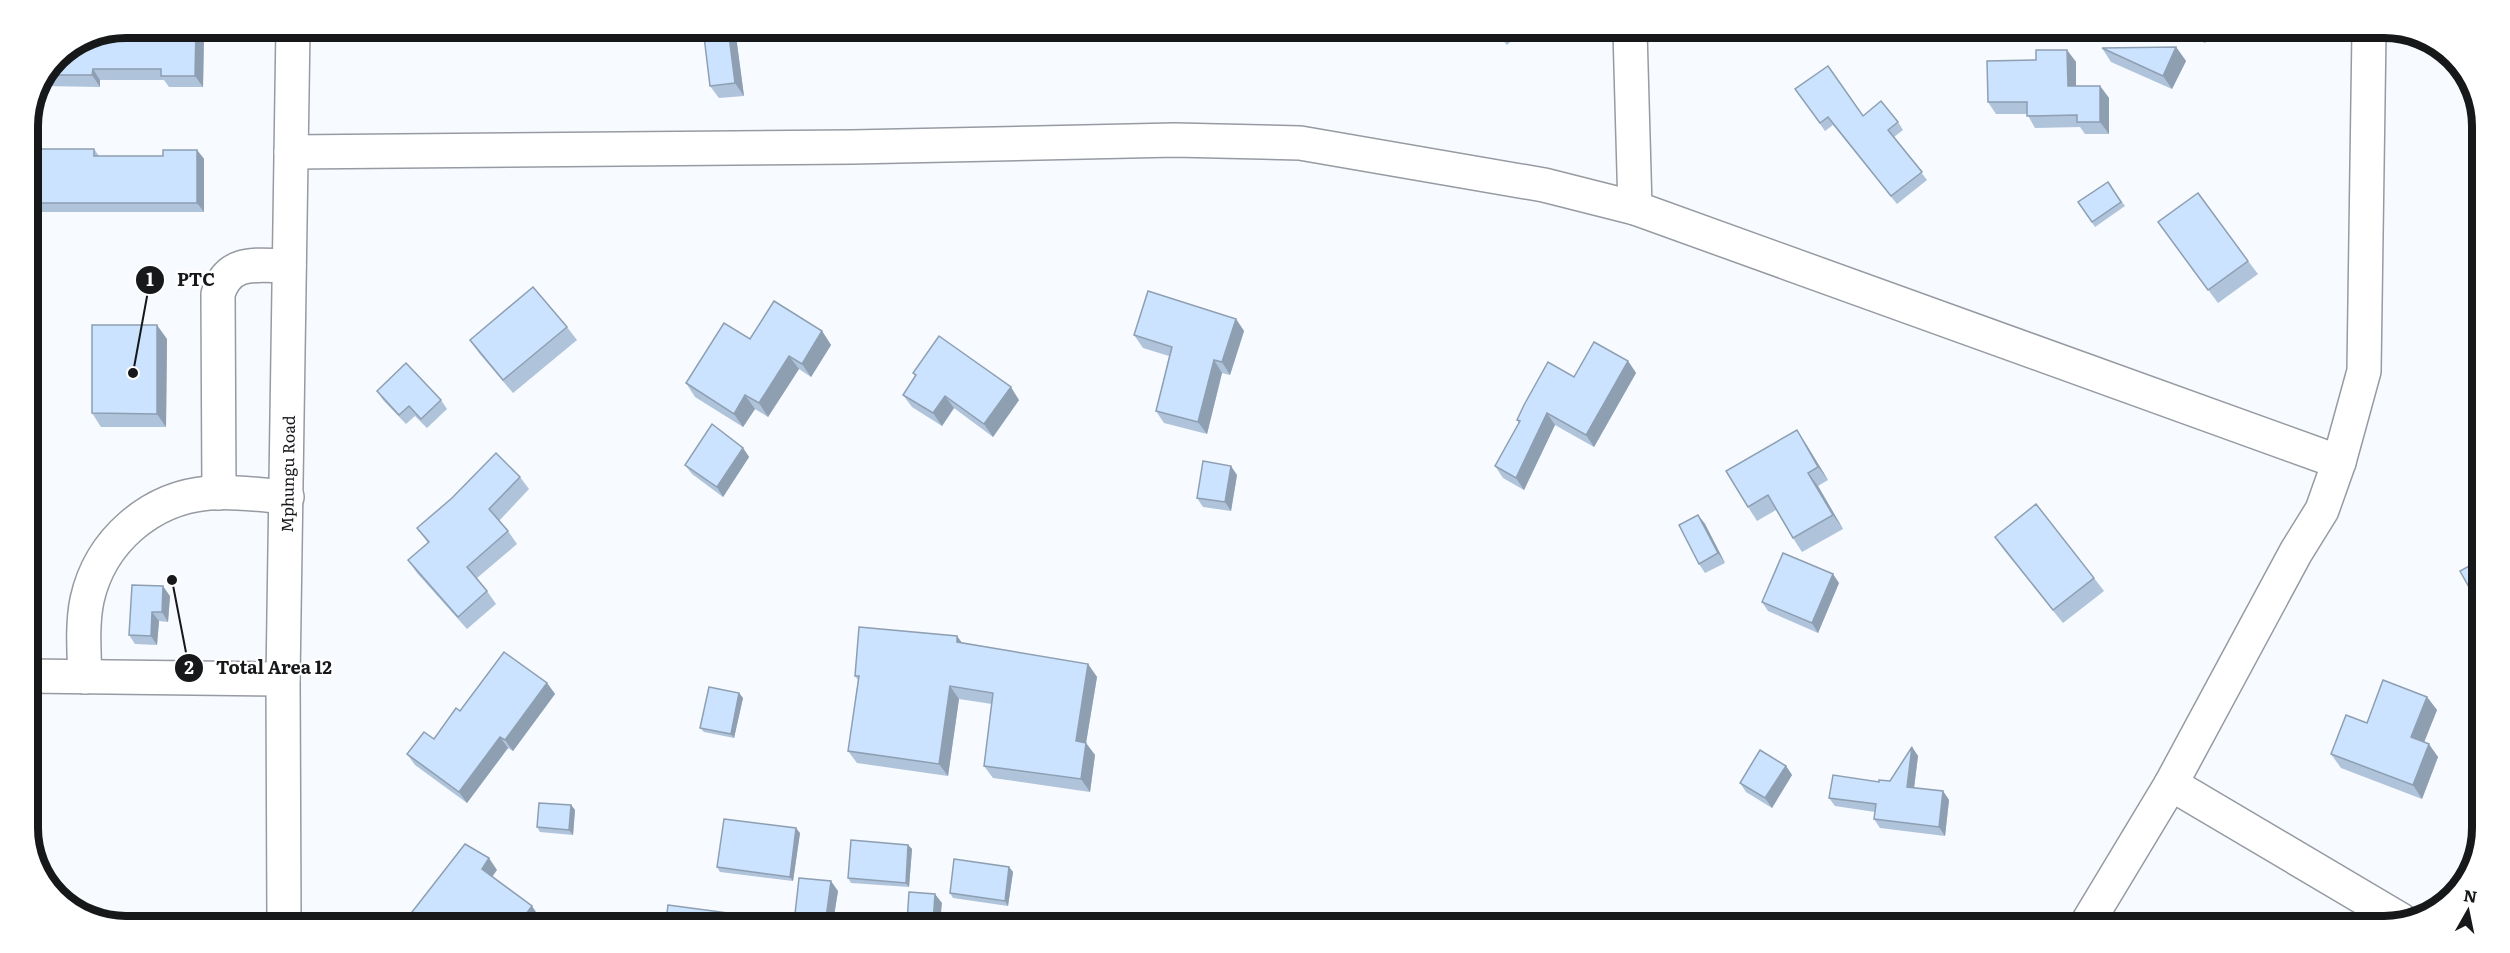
<svg xmlns="http://www.w3.org/2000/svg" width="2510" height="953" viewBox="0 0 2510 953" font-family="Literata,serif">
	<rect width="100%" height="100%" fill="#f7faff"/>
	<g fill="none" stroke-linecap="round" stroke-linejoin="round">
		<defs>
			<g id="minor">
				<polyline points="1630,31 1635,208"/>
				<polyline points="291,152 852,147 1175,140 1300,143 1544,185 1635,208 2339,462"/>
				<path d="M219 493 218 294C229 258 258 266 289 266"/>
				<polyline points="27,676 283,679"/>
				<path d="M85 677C84 652 82 624 87 600 100 541 150 498 209 493 235 491 262 495 287 497"/>
				<polyline points="2171,784 2401,920"/>
				<polyline points="284,921 283,679 293,27"/>
				<polyline points="2086,925 2171,784 2296,552 2322,510 2339,462 2364,371 2369,32"/>
			</g>
		</defs>
		<!-- minor casing -->
		<use href="#minor" stroke="#969ba2" stroke-width="36"/>
		<!-- minor -->
		<use href="#minor" stroke="#fff" stroke-width="33"/>
	</g>
	<!-- wall -->
	<g fill="#afc3da">
		<polygon points="659,28 738,28 738,35 736,36 744,96 719,98 710,86 704,39 668,42"/>
		<polygon points="1494,30 1524,30 1507,45"/>
		<polygon points="2182,32 2210,32 2205,43"/>
		<polygon points="204,34 203,87 169,87 164,80 100,80 100,87 42,86 56,56"/>
		<polygon points="2176,47 2186,61 2172,89 2111,62 2102,48"/>
		<polygon points="2067,50 2076,62 2076,86 2100,86 2109,98 2109,134 2085,134 2080,127 2035,128 2027,114 1996,114 1988,102 2036,60"/>
		<polygon points="1795,89 1863,116 1898,122 1903,130 1894,137 1927,180 1897,204 1833,125 1825,131"/>
		<polygon points="27,149 94,149 99,156 163,156 197,150 204,159 204,212 27,212"/>
		<polygon points="2108,182 2125,206 2095,227 2078,202"/>
		<polygon points="2168,236 2248,261 2258,274 2218,303"/>
		<polygon points="1236,319 1244,331 1230,375 1222,373 1207,434 1164,423 1156,411 1169,356 1143,348 1134,335"/>
		<polygon points="567,327 577,340 513,393 479,353 470,340"/>
		<polygon points="822,331 831,345 811,377 799,369 768,417 755,409 743,427 695,397 686,383 750,339"/>
		<polygon points="167,339 166,427 101,427 92,413"/>
		<polygon points="1628,361 1636,373 1594,447 1555,425 1524,490 1503,478 1495,466 1519,423 1517,420 1574,377"/>
		<polygon points="913,373 1019,400 993,437 954,408 942,426 912,407 903,395 915,376"/>
		<polygon points="377,391 441,400 447,409 427,428 415,416 406,424 383,400"/>
		<polygon points="1797,430 1806,444 1828,480 1818,486 1843,529 1802,552 1793,538 1776,510 1757,521 1748,507"/>
		<polygon points="743,448 749,457 723,497 692,474 685,465"/>
		<polygon points="1237,475 1231,511 1203,507 1197,498"/>
		<polygon points="520,477 529,489 499,521 508,531 517,544 477,578 487,591 496,604 467,629 417,573 408,560 428,543 417,528"/>
		<polygon points="1698,515 1705,524 1725,563 1705,573 1699,564"/>
		<polygon points="1995,537 2094,578 2104,591 2063,623 2004,550"/>
		<polygon points="1839,583 1818,633 1768,611 1762,602"/>
		<polygon points="170,596 168,622 159,621 157,645 135,644 129,635"/>
		<polygon points="962,643 1088,664 1097,677 1086,743 1095,755 1090,792 993,778 984,766 992,704 959,699 948,776 857,763 848,751 858,680 855,676"/>
		<polygon points="547,683 555,694 513,751 508,748 467,803 415,765 407,754 434,739 460,711"/>
		<polygon points="739,693 743,698 734,738 704,732 700,728"/>
		<polygon points="2427,697 2437,710 2424,742 2438,757 2422,799 2341,768 2331,754 2367,723"/>
		<polygon points="1912,747 1918,756 1914,788 1943,791 1949,800 1945,836 1880,828 1874,819 1875,812 1835,806 1829,798 1879,782 1890,781"/>
		<polygon points="1786,766 1792,775 1772,808 1746,792 1740,783"/>
		<polygon points="571,805 575,810 573,835 540,832 537,827"/>
		<polygon points="800,833 793,881 720,872 717,867"/>
		<polygon points="908,845 912,849 909,887 851,883 848,878"/>
		<polygon points="1009,867 1013,872 1008,906 953,898 950,893"/>
		<polygon points="838,891 833,922 801,922 795,914"/>
	</g>
	<!-- shaded-wall -->
	<g fill="#8e9fb2">
		<polygon points="196,27 199,27 204,34 203,87 195,76"/>
		<polygon points="728,28 731,28 736,36 744,96 735,83"/>
		<polygon points="733,28 738,28 738,35"/>
		<polygon points="2197,32 2210,32 2205,43"/>
		<polygon points="2176,47 2186,61 2172,89 2163,76"/>
		<polygon points="2067,50 2076,62 2076,98 2068,86"/>
		<polygon points="93,69 100,80 100,87 92,75"/>
		<polygon points="2100,86 2109,98 2109,134 2100,122"/>
		<polygon points="197,150 204,159 204,212 197,203"/>
		<polygon points="1236,319 1244,331 1230,375 1222,362"/>
		<polygon points="157,325 167,339 166,427 157,414"/>
		<polygon points="822,331 831,345 811,377 802,364"/>
		<polygon points="789,356 799,369 768,417 759,403"/>
		<polygon points="1214,360 1222,373 1207,434 1198,422"/>
		<polygon points="1628,361 1636,373 1594,447 1586,435"/>
		<polygon points="1011,387 1019,400 993,437 984,424"/>
		<polygon points="745,395 755,409 743,427 734,414"/>
		<polygon points="945,396 954,408 942,426 933,413"/>
		<polygon points="1547,413 1555,425 1524,490 1516,478"/>
		<polygon points="1797,430 1806,444 1828,480 1818,467"/>
		<polygon points="743,448 749,457 723,497 717,487"/>
		<polygon points="1231,466 1237,475 1231,511 1225,502"/>
		<polygon points="1808,473 1818,486 1843,529 1833,515"/>
		<polygon points="1698,515 1705,524 1725,563 1718,553"/>
		<polygon points="1833,574 1839,583 1818,633 1812,623"/>
		<polygon points="163,586 170,596 168,622 162,612"/>
		<polygon points="152,612 159,621 157,645 151,636"/>
		<polygon points="957,636 966,648 957,642"/>
		<polygon points="1088,664 1097,677 1086,743 1095,755 1090,792 1081,779 1076,741"/>
		<polygon points="547,683 555,694 513,751 505,740"/>
		<polygon points="950,686 959,699 948,776 939,764"/>
		<polygon points="739,693 743,698 734,738 731,734"/>
		<polygon points="2427,697 2437,710 2421,750 2411,737"/>
		<polygon points="500,737 508,748 467,803 459,792"/>
		<polygon points="2429,744 2438,757 2422,799 2413,785"/>
		<polygon points="1912,747 1918,756 1913,796 1907,787"/>
		<polygon points="1786,766 1792,775 1772,808 1765,798"/>
		<polygon points="1943,791 1949,800 1945,836 1939,827"/>
		<polygon points="571,805 575,810 573,835 569,830"/>
		<polygon points="796,828 800,833 793,881 790,877"/>
		<polygon points="908,845 912,849 909,887 906,883"/>
		<polygon points="489,858 497,870 490,880 482,869"/>
		<polygon points="1009,867 1013,872 1008,906 1005,901"/>
		<polygon points="831,881 838,891 833,922 829,922 826,918"/>
		<polygon points="935,894 942,903 940,923 933,923"/>
		<polygon points="532,906 540,918 537,922 520,922"/>
	</g>
	<!-- building -->
	<g fill="#cbe3fe" stroke="#8e9fb2" stroke-width="1.5">
		<polygon points="125,27 196,27 195,76 161,76 161,69 93,69 92,75 47,75 56,56"/>
		<polygon points="703,28 728,28 735,83 710,86"/>
		<polygon points="2176,47 2163,76 2102,48"/>
		<polygon points="2036,50 2067,50 2068,86 2100,86 2100,122 2077,122 2077,115 2027,116 2027,102 1988,102 1987,61 2036,60"/>
		<polygon points="1828,66 1863,116 1881,101 1898,122 1888,130 1922,172 1891,196 1828,117 1820,123 1795,89"/>
		<polygon points="27,149 94,149 94,156 163,156 163,150 197,150 197,203 27,203"/>
		<polygon points="2108,182 2121,202 2092,222 2078,202"/>
		<polygon points="2198,193 2248,261 2208,290 2158,222"/>
		<polygon points="533,287 567,327 503,380 470,340"/>
		<polygon points="1148,291 1236,319 1222,362 1214,360 1198,422 1156,411 1172,347 1134,335"/>
		<polygon points="774,301 822,331 802,364 789,356 759,403 745,395 734,414 686,383 724,323 750,339"/>
		<polygon points="92,325 157,325 157,414 92,413"/>
		<polygon points="939,336 1011,387 984,424 945,396 933,413 903,395 916,375 913,373"/>
		<polygon points="1594,342 1628,361 1586,435 1547,413 1516,478 1495,466 1520,421 1517,420 1524,405 1548,362 1574,377"/>
		<polygon points="406,363 441,400 421,419 409,406 399,415 377,391"/>
		<polygon points="712,424 743,448 717,487 685,465"/>
		<polygon points="1797,430 1818,467 1808,473 1833,515 1793,538 1768,495 1748,507 1726,471"/>
		<polygon points="496,453 520,477 489,509 508,531 467,567 487,591 458,617 408,560 429,542 417,528 452,498"/>
		<polygon points="1203,461 1231,466 1225,502 1197,498"/>
		<polygon points="2036,504 2094,578 2053,610 1995,537"/>
		<polygon points="1698,515 1718,553 1699,564 1679,525"/>
		<polygon points="1783,553 1833,574 1812,623 1762,602"/>
		<polygon points="2480,560 2479,605 2460,571"/>
		<polygon points="132,585 163,586 162,612 152,612 151,636 129,635"/>
		<polygon points="859,627 957,636 957,642 1088,664 1076,741 1086,743 1081,779 984,766 993,693 950,686 939,764 848,751 859,676 855,676"/>
		<polygon points="504,652 547,683 505,740 500,737 459,792 407,754 424,732 434,739 456,708 460,711"/>
		<polygon points="2383,680 2427,697 2411,737 2429,744 2413,785 2331,754 2346,715 2367,723"/>
		<polygon points="709,687 739,693 731,734 700,728"/>
		<polygon points="1912,747 1907,787 1943,791 1939,827 1874,819 1876,804 1829,798 1833,775 1879,782 1879,780 1890,781"/>
		<polygon points="1760,750 1786,766 1765,798 1740,783"/>
		<polygon points="539,803 571,805 569,830 537,827"/>
		<polygon points="724,819 796,828 790,877 717,867"/>
		<polygon points="851,840 908,845 906,883 848,878"/>
		<polygon points="465,844 489,858 482,869 532,906 520,922 405,921"/>
		<polygon points="954,859 1009,867 1005,901 950,893"/>
		<polygon points="799,878 831,881 826,918 795,914"/>
		<polygon points="909,892 935,894 933,923 907,923"/>
		<polygon points="668,905 788,921 788,922 666,922"/>
	</g>
	<g text-anchor="middle" dominant-baseline="central" stroke-width="5" stroke-linejoin="round" paint-order="stroke">
		<!-- street labels -->
		<g font-size="16" fill="#16181a" stroke="#fff">
			<text transform="translate(287 474) rotate(-89)">Mphungu Road</text>
		</g>
	</g>
	<!-- crop -->
	<path d="M0 0H2510V953H0ZM126 38H2384A88 88 0 0 1 2472 126V828A88 88 0 0 1 2384 916H126A88 88 0 0 1 38 828V126A88 88 0 0 1 126 38Z" fill="#fff" fill-rule="evenodd"/>
	<path fill="none" stroke="#16181a" stroke-width="8" d="M126 38H2384A88 88 0 0 1 2472 126V828A88 88 0 0 1 2384 916H126A88 88 0 0 1 38 828V126A88 88 0 0 1 126 38Z"/>
	<!-- callouts -->
	<path fill="none" stroke="#16181a" stroke-width="2" d="M133 373L150 280M172 580L189 668"/>
	<g fill="#16181a" stroke="#fff" stroke-width="2">
		<circle cx="133" cy="373" r="6"/>
		<circle cx="172" cy="580" r="6"/>
		<circle cx="150" cy="280" r="15"/>
		<circle cx="189" cy="668" r="15"/>
	</g>
	<g font-size="18" text-anchor="middle" font-weight="bold" fill="#fff">
		<text x="150" y="286">1</text>
		<text x="189" y="674">2</text>
	</g>
	<g font-size="18" text-anchor="middle" font-weight="bold" fill="#16181a" stroke="#fff" stroke-width="5" stroke-linejoin="round" paint-order="stroke">
		<text x="196" y="286">PTC</text>
		<text x="274" y="674">Total Area 12</text>
	</g>
	<!-- north arrow -->
	<g transform="translate(2468 911) rotate(9)" stroke="#ffffff" stroke-width="4.5" paint-order="stroke">
	<path d="M0-4.5L10 22L0 15L-10 22Z" fill="#16181a"/>
	<text y="-9" font-size="16" font-weight="bold" text-anchor="middle" fill="#16181a">N</text>
	</g>
</svg>
